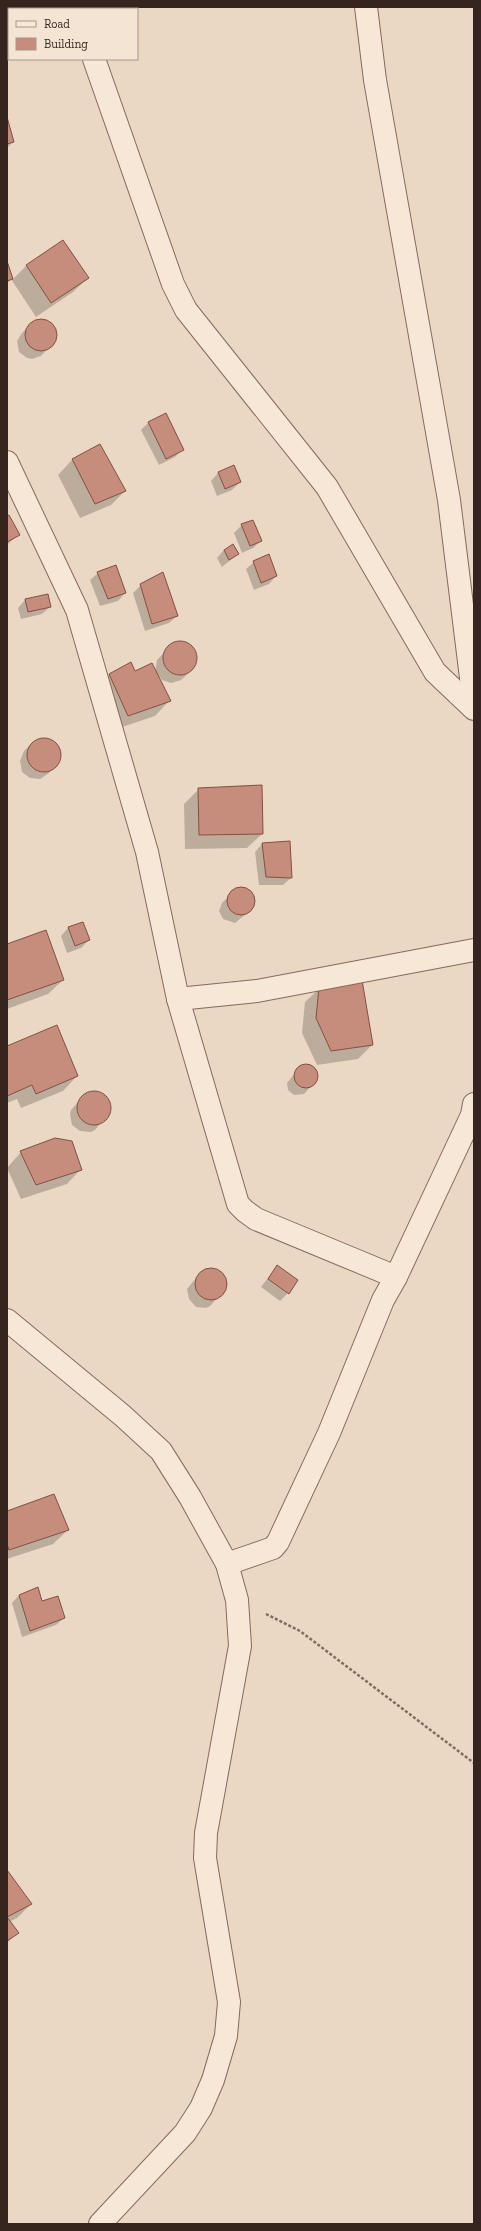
<svg xmlns="http://www.w3.org/2000/svg" width="481" height="2231" viewBox="0 0 481 2231" font-family="'Zilla Slab',serif">
	<rect width="100%" height="100%" fill="#ebd8c4"/>
	<!-- shadow -->
	<g fill="#0003">
		<polygon points="7,121 13,142 7,148"/>
		<polygon points="63,241 88,278 73,292 36,317 11,279 7,284 7,264 13,279 26,266"/>
		<polygon points="44,320 55,330 55,340 41,356 32,359 27,358 19,352 17,341 22,333 30,325 34,322"/>
		<polygon points="166,414 183,449 175,457 159,465 141,430 148,423"/>
		<polygon points="100,446 125,491 111,505 80,518 58,475 72,460"/>
		<polygon points="234,466 240,482 232,490 217,496 211,481 218,473"/>
		<polygon points="7,517 18,535 7,545"/>
		<polygon points="242,525 261,541 253,548 242,553 234,533"/>
		<polygon points="224,550 238,554 222,567 217,558"/>
		<polygon points="254,562 276,576 269,584 254,590 246,569"/>
		<polygon points="98,573 125,593 118,601 100,606 90,580"/>
		<polygon points="141,585 177,616 169,623 145,631 133,593"/>
		<polygon points="25,600 50,607 42,614 21,619 18,608"/>
		<polygon points="177,642 188,644 195,653 196,658 193,669 181,680 171,683 162,680 157,673 169,701 155,716 113,730 95,690 109,675 130,664 135,672 155,673 157,660 172,644"/>
		<polygon points="42,738 52,741 60,749 59,760 49,773 40,779 30,778 22,772 20,761 24,751 32,743"/>
		<polygon points="199,789 262,834 247,848 185,849 184,804"/>
		<polygon points="262,844 291,878 283,885 259,885 255,852"/>
		<polygon points="240,888 251,894 254,902 251,910 235,923 223,919 219,911 222,903 236,889"/>
		<polygon points="83,923 89,940 81,948 67,953 61,936 68,928"/>
		<polygon points="7,945 63,980 48,994 7,1009"/>
		<polygon points="320,988 372,1045 358,1059 317,1065 302,1033 305,1002"/>
		<polygon points="7,1047 77,1076 63,1091 21,1108 17,1099 7,1103"/>
		<polygon points="309,1065 317,1073 317,1080 304,1094 294,1095 288,1090 287,1083 301,1066"/>
		<polygon points="92,1091 102,1094 110,1102 109,1113 95,1130 91,1132 80,1131 72,1125 70,1114 71,1110 86,1093"/>
		<polygon points="21,1152 81,1169 67,1184 21,1199 7,1168"/>
		<polygon points="277,1266 288,1293 280,1301 261,1287"/>
		<polygon points="215,1269 226,1280 225,1290 210,1306 206,1308 196,1307 189,1299 187,1289 201,1272 205,1270"/>
		<polygon points="7,1512 68,1530 53,1544 7,1559"/>
		<polygon points="19,1595 64,1618 56,1625 22,1637 12,1603"/>
		<polygon points="7,1871 31,1904 17,1918 9,1922 17,1933 7,1943"/>
	</g>
	<!-- building -->
	<g fill="#c78d7c" stroke="#825043">
		<polygon points="7,117 14,142 7,144"/>
		<polygon points="63,240 89,278 51,303 26,265"/>
		<polygon points="7,261 13,279 7,281"/>
		<circle cx="41" cy="335" r="16"/>
		<polygon points="166,413 184,450 166,459 148,422"/>
		<polygon points="100,444 126,491 95,504 72,459"/>
		<polygon points="234,465 241,482 225,489 218,472"/>
		<polygon points="9,515 20,535 7,542 7,516"/>
		<polygon points="253,520 262,541 250,546 241,524"/>
		<polygon points="233,544 239,554 229,560 224,550"/>
		<polygon points="269,554 277,576 261,583 253,561"/>
		<polygon points="116,565 126,593 108,599 97,572"/>
		<polygon points="163,572 178,616 152,624 140,584"/>
		<polygon points="48,594 51,607 28,612 25,599"/>
		<circle cx="180" cy="658" r="17"/>
		<polygon points="131,662 135,671 152,663 171,701 128,716 109,674"/>
		<circle cx="44" cy="755" r="17"/>
		<polygon points="262,785 263,834 199,835 198,788"/>
		<polygon points="290,841 292,878 266,877 262,843"/>
		<circle cx="241" cy="901" r="14"/>
		<polygon points="83,922 90,940 75,946 68,927"/>
		<polygon points="46,930 64,980 7,1000 7,944"/>
		<polygon points="362,980 373,1045 331,1051 316,1018 319,987"/>
		<polygon points="57,1025 78,1076 36,1094 32,1085 7,1096 7,1046"/>
		<circle cx="306" cy="1076" r="12"/>
		<circle cx="94" cy="1108" r="17"/>
		<polygon points="55,1138 72,1141 82,1170 36,1185 20,1151"/>
		<polygon points="277,1265 298,1280 289,1294 268,1279"/>
		<circle cx="211" cy="1284" r="16"/>
		<polygon points="54,1494 69,1530 9,1550 7,1544 7,1511"/>
		<polygon points="38,1587 42,1601 58,1596 65,1618 30,1631 19,1595"/>
		<polygon points="7,1870 32,1904 7,1917"/>
		<polygon points="7,1917 19,1933 7,1941"/>
	</g>
	<g fill="none" stroke-linecap="round" stroke-linejoin="round">
		<defs>
			<g id="minor">
				<polyline points="70,7 71,9"/>
				<polyline points="366,7 375,80 449,500 474,702"/>
				<polyline points="94,59 173,284 186,310 327,487 435,672 474,709"/>
				<polyline points="7,462 77,610 147,852 178,999 238,1204 245,1211 256,1219 396,1277"/>
				<polyline points="178,999 257,991 474,950"/>
				<polyline points="7,1320 123,1416 161,1451 190,1497 227,1564 237,1600 240,1646 206,1833 205,1858 229,2002 226,2036 213,2080 201,2108 185,2133 100,2224"/>
				<polyline points="227,1564 273,1548 278,1542 329,1433 383,1300 396,1277 472,1115 474,1104"/>
			</g>
		</defs>
		<!-- minor casing -->
		<use href="#minor" stroke="#856a5c" stroke-width="24"/>
		<!-- path -->
		<polyline stroke="#856a5c" stroke-width="2.5" stroke-dasharray="3 2" stroke-linecap="butt" points="266,1614 300,1631 474,1763"/>
		<!-- minor -->
		<use href="#minor" stroke="#f7e7d7" stroke-width="22"/>
	</g>
	<!-- border -->
	<rect width="481" height="2231" fill="none" stroke="#36251f" stroke-width="16"/>
	<!-- legend -->
	<rect x="8" y="8" width="130" height="52" fill="#f3e4d3" stroke="#a7988b"/>
	<rect x="16" y="21" width="20" height="6" fill="#f7e7d7" stroke="#a7988b"/>
	<text x="44" y="28" font-size="12" fill="#36251f">Road</text>
	<rect x="16" y="38" width="20" height="12" fill="#c78d7c" stroke="#a7988b"/>
	<text x="44" y="48" font-size="12" fill="#36251f">Building</text>
</svg>
